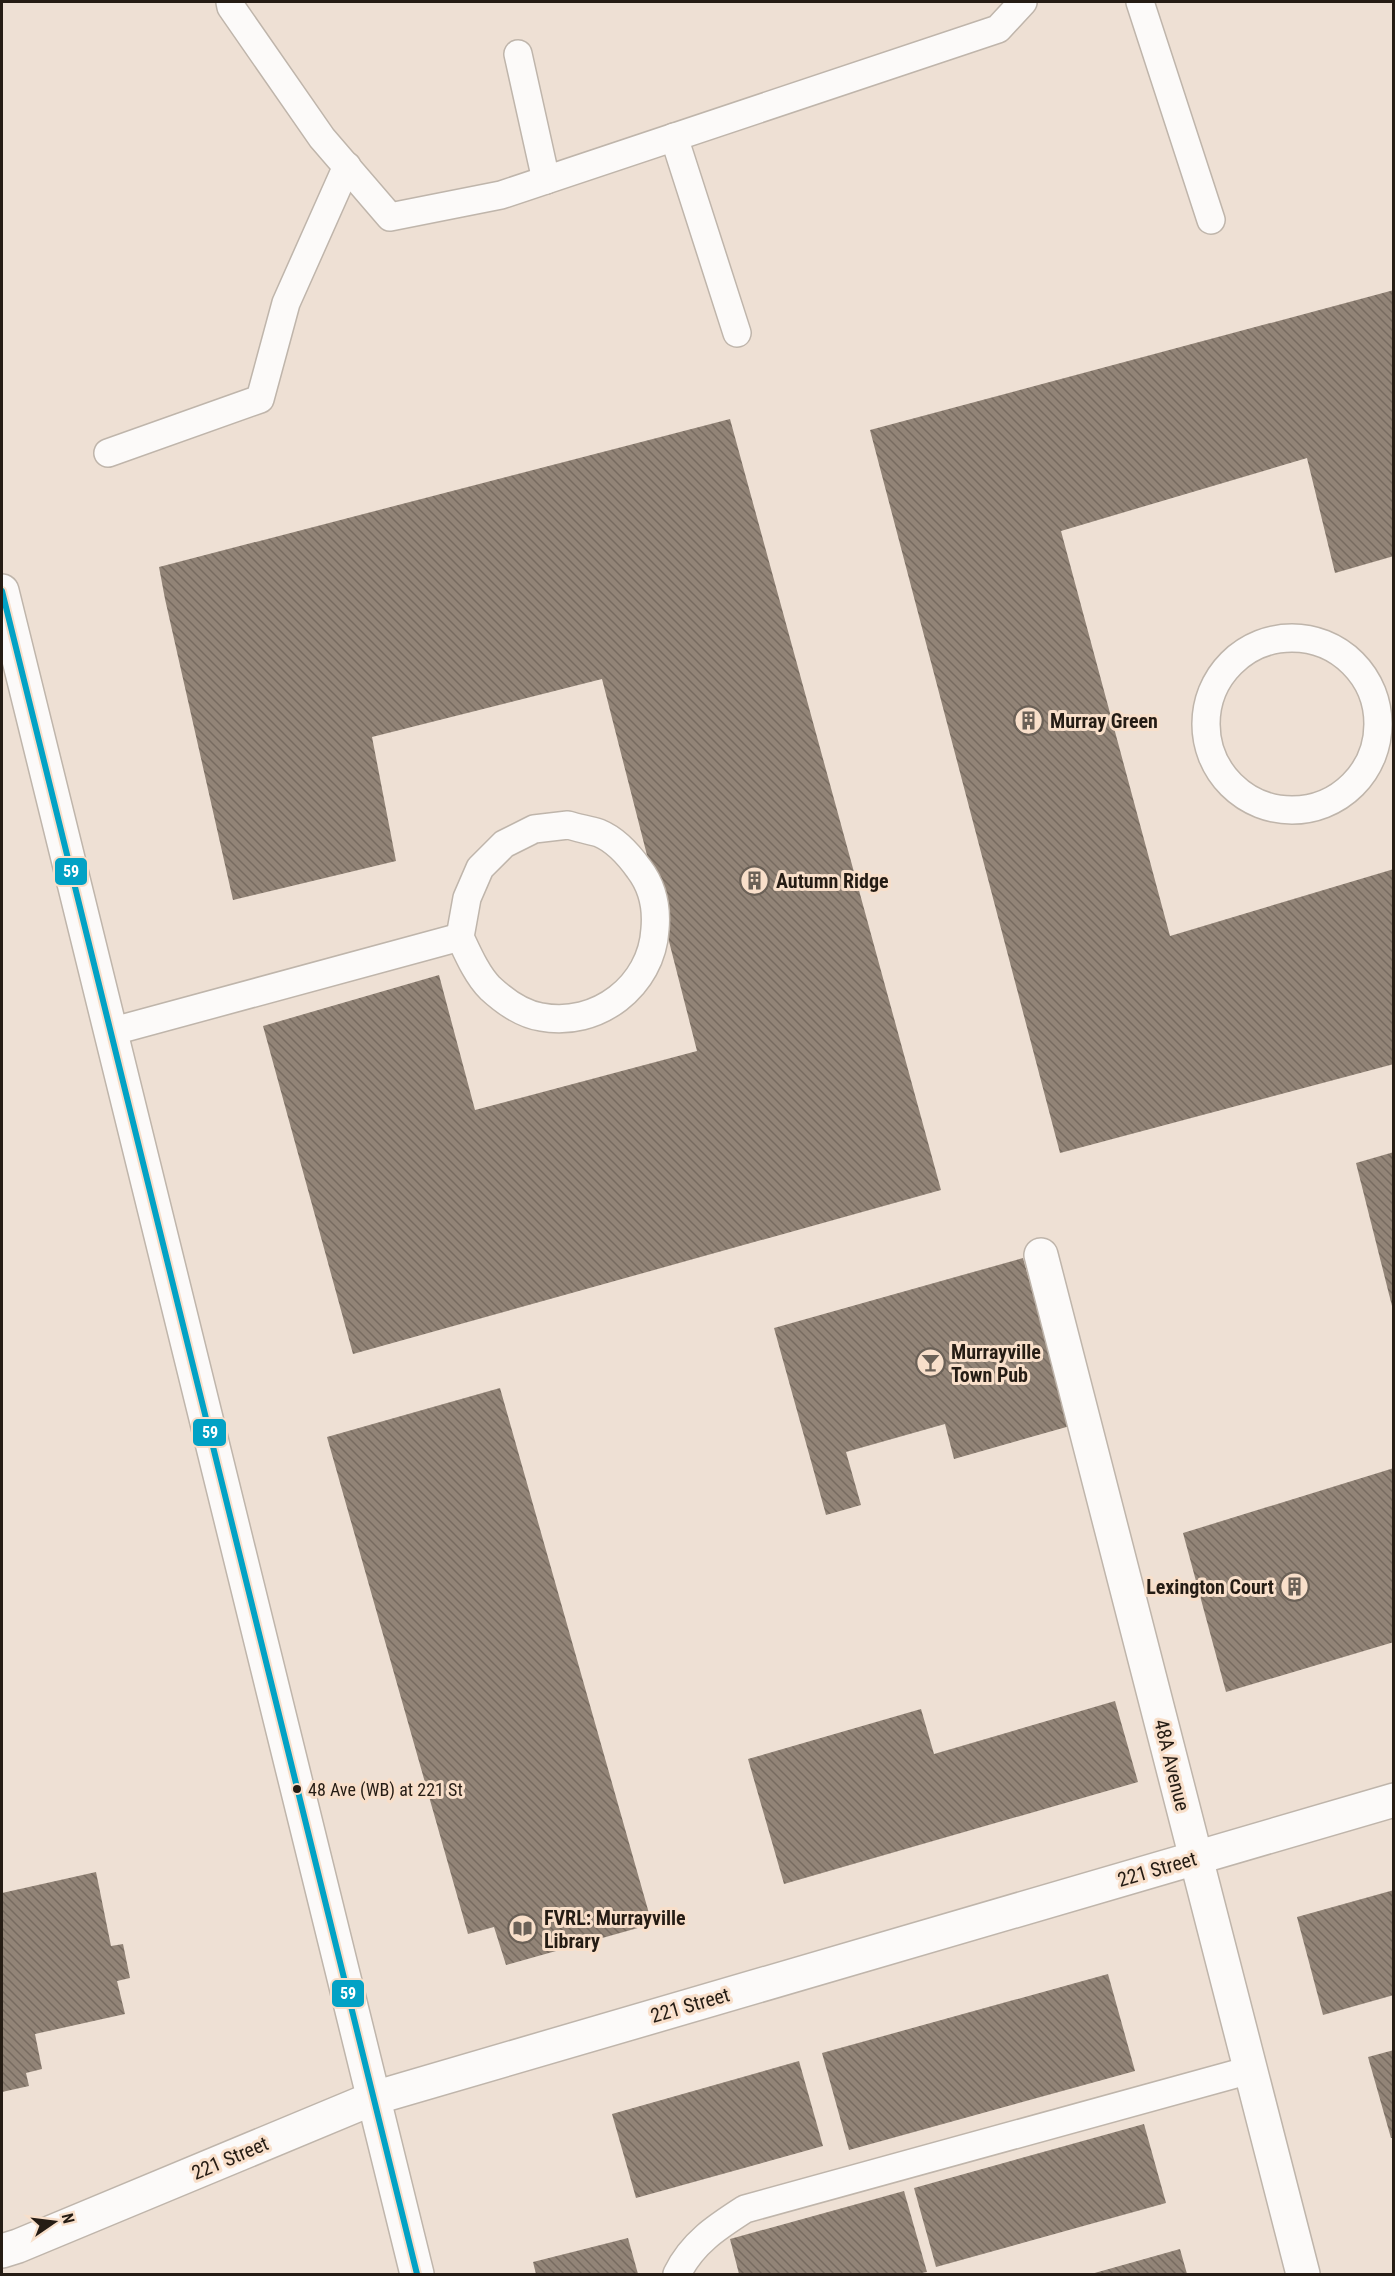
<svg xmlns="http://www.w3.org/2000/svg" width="1395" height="2276" viewBox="0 0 1395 2276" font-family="'Roboto Condensed',sans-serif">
	<defs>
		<pattern id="building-back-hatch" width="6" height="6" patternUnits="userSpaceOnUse" patternTransform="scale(1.5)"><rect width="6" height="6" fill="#928477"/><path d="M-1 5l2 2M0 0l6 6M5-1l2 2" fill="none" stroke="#776b60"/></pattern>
	</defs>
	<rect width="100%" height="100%" fill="#eee0d4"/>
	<!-- building -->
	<g fill="url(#building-back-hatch)">
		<polygon points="1394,290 1394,556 1335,573 1307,458 1061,531 1170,936 1394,869 1394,1064 1060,1153 870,430"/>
		<polygon points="730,419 941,1190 353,1354 263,1026 439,975 475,1110 697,1051 602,679 372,737 396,861 233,900 165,599 159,567"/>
		<polygon points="1394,1152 1394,1310 1393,1310 1356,1163"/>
		<polygon points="1023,1258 1070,1426 954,1459 945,1424 846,1452 861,1505 826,1515 774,1328"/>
		<polygon points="500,1388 652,1924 506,1965 494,1927 468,1934 327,1437"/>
		<polygon points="1394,1468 1394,1642 1226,1692 1183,1533"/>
		<polygon points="1115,1701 1138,1782 784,1884 748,1759 921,1709 934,1754"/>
		<polygon points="96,1872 111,1946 123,1944 130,1978 117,1981 125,2014 35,2034 42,2069 26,2073 29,2086 2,2092 2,1893"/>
		<polygon points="1394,1890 1394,1995 1323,2015 1297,1917"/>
		<polygon points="1108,1974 1135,2071 849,2150 822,2053"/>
		<polygon points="1394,2050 1394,2138 1391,2138 1368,2057"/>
		<polygon points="799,2061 823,2146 636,2198 612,2114"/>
		<polygon points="1144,2124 1166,2203 936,2267 914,2188"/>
		<polygon points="904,2191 927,2272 916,2274 739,2274 730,2239"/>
		<polygon points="628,2238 638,2274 536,2274 533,2262"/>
		<polygon points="1180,2249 1187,2274 1091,2274"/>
	</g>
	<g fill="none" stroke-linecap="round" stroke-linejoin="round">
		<defs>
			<g id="service">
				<polyline points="230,2 231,7 322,138 390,217 501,195 998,29 1023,2"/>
				<polyline points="1140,2 1211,220"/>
				<polyline points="518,54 546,180"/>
				<polyline points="674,137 737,333"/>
				<polyline points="108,453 260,399 286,303 347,166"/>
				<circle cx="1292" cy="724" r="86"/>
				<path d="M568 825C578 828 589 830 599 833 616 840 629 855 639 869 652 886 657 907 655 929 652 986 597 1028 541 1017 522 1014 504 1001 490 988 477 975 468 954 460 937L467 898 480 868 504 844 534 829Z"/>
				<polyline points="110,1032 460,937"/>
				<path d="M677 2274C692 2243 717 2227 745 2209L1250 2070"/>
			</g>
			<g id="minor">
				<polyline points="1041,1255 1303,2274"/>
				<polyline points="2,2251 18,2246 374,2098"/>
			</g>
			<polyline id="tertiary" points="374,2098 1394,1800"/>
			<polyline id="secondary" points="2,591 417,2274"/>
		</defs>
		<!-- service casing -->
		<use href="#service" stroke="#bfb5ab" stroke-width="30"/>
		<!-- minor casing -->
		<use href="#minor" stroke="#bfb5ab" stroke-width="36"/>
		<!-- tertiary casing -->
		<use href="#tertiary" stroke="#bfb5ab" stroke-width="36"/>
		<!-- secondary casing -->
		<use href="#secondary" stroke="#bfb5ab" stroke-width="36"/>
		<!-- service -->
		<use href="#service" stroke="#fcfaf9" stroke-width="27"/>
		<!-- minor -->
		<use href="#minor" stroke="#fcfaf9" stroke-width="33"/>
		<!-- tertiary -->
		<use href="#tertiary" stroke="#fcfaf9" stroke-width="33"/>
		<!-- secondary -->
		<use href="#secondary" stroke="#fcfaf9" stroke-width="33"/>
		<defs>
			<polyline id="bus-1" points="2,591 417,2274"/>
		</defs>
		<!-- bus-1 casing -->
		<use href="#bus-1" stroke="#f8dfca" stroke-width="10"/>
		<!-- bus-1 -->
		<use href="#bus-1" stroke="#02a2c5" stroke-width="6"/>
	</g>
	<!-- icons -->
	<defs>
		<symbol id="building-ring" viewBox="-11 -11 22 22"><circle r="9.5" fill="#f8dfca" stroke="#6b6157" stroke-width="1.5"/><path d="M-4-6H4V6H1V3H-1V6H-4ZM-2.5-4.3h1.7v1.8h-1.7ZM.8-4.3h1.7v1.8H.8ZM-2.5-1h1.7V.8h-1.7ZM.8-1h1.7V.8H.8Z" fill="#6b6157"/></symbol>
		<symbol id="bar-ring" viewBox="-11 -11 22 22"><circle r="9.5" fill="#f8dfca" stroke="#6b6157" stroke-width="1.5"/><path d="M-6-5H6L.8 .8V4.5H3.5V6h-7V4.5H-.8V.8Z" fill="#6b6157"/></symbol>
		<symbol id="library-ring" viewBox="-11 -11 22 22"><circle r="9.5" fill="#f8dfca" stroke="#6b6157" stroke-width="1.5"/><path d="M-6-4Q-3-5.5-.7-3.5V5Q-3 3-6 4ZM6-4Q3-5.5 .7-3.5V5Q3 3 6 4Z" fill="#6b6157"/></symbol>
	</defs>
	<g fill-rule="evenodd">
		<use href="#building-ring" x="1012" y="704" width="33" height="33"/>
		<use href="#building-ring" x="738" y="864" width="33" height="33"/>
		<use href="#bar-ring" x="914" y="1346" width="33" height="33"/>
		<use href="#building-ring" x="1278" y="1570" width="33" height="33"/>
		<use href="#library-ring" x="506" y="1912" width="33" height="33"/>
	</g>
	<!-- markers -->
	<circle fill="#251c14" stroke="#f8dfca" stroke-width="2" cx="297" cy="1789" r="5"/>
	<g text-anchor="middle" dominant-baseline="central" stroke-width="6" stroke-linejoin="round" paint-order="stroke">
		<!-- bus labels -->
		<g font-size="18" fill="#251c14" stroke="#f8dfca" text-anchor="start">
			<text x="308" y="1789">48 Ave (WB) at 221 St</text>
		</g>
		<!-- poi labels -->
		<g font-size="20" font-weight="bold" fill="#251c14" stroke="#f8dfca" text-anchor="start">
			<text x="1050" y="721">Murray Green</text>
			<text x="776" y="881">Autumn Ridge</text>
			<text x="951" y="1352">Murrayville<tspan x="951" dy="23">Town Pub</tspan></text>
			<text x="1274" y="1587" text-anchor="end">Lexington Court</text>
			<text x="544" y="1918">FVRL: Murrayville<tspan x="544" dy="23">Library</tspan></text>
		</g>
		<!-- street labels -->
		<g font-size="20" fill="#251c14" stroke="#f8dfca">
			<text transform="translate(1172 1765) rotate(76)">48A Avenue</text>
			<text transform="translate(1157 1869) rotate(-16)">221 Street</text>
			<text transform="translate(690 2005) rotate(-16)">221 Street</text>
			<text transform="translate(230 2158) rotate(-23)">221 Street</text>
		</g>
	</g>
	<g stroke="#f8dfca" stroke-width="2">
		<rect x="54" y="857" width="34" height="29" rx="6" fill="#02a2c5"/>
		<rect x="192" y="1418" width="35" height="29" rx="6" fill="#02a2c5"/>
		<rect x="331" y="1979" width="34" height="29" rx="6" fill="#02a2c5"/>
	</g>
	<g font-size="16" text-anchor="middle" font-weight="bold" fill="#fff">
		<text x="71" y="877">59</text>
		<text x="210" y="1438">59</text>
		<text x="348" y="1999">59</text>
	</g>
	<!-- border -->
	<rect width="1395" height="2276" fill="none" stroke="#251c14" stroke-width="6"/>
	<!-- north arrow -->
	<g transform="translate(54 2222) rotate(76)" stroke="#f8dfca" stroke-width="4.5" paint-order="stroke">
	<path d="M0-4.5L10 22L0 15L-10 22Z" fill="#251c14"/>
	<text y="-9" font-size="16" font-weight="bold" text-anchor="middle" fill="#251c14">N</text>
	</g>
</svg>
